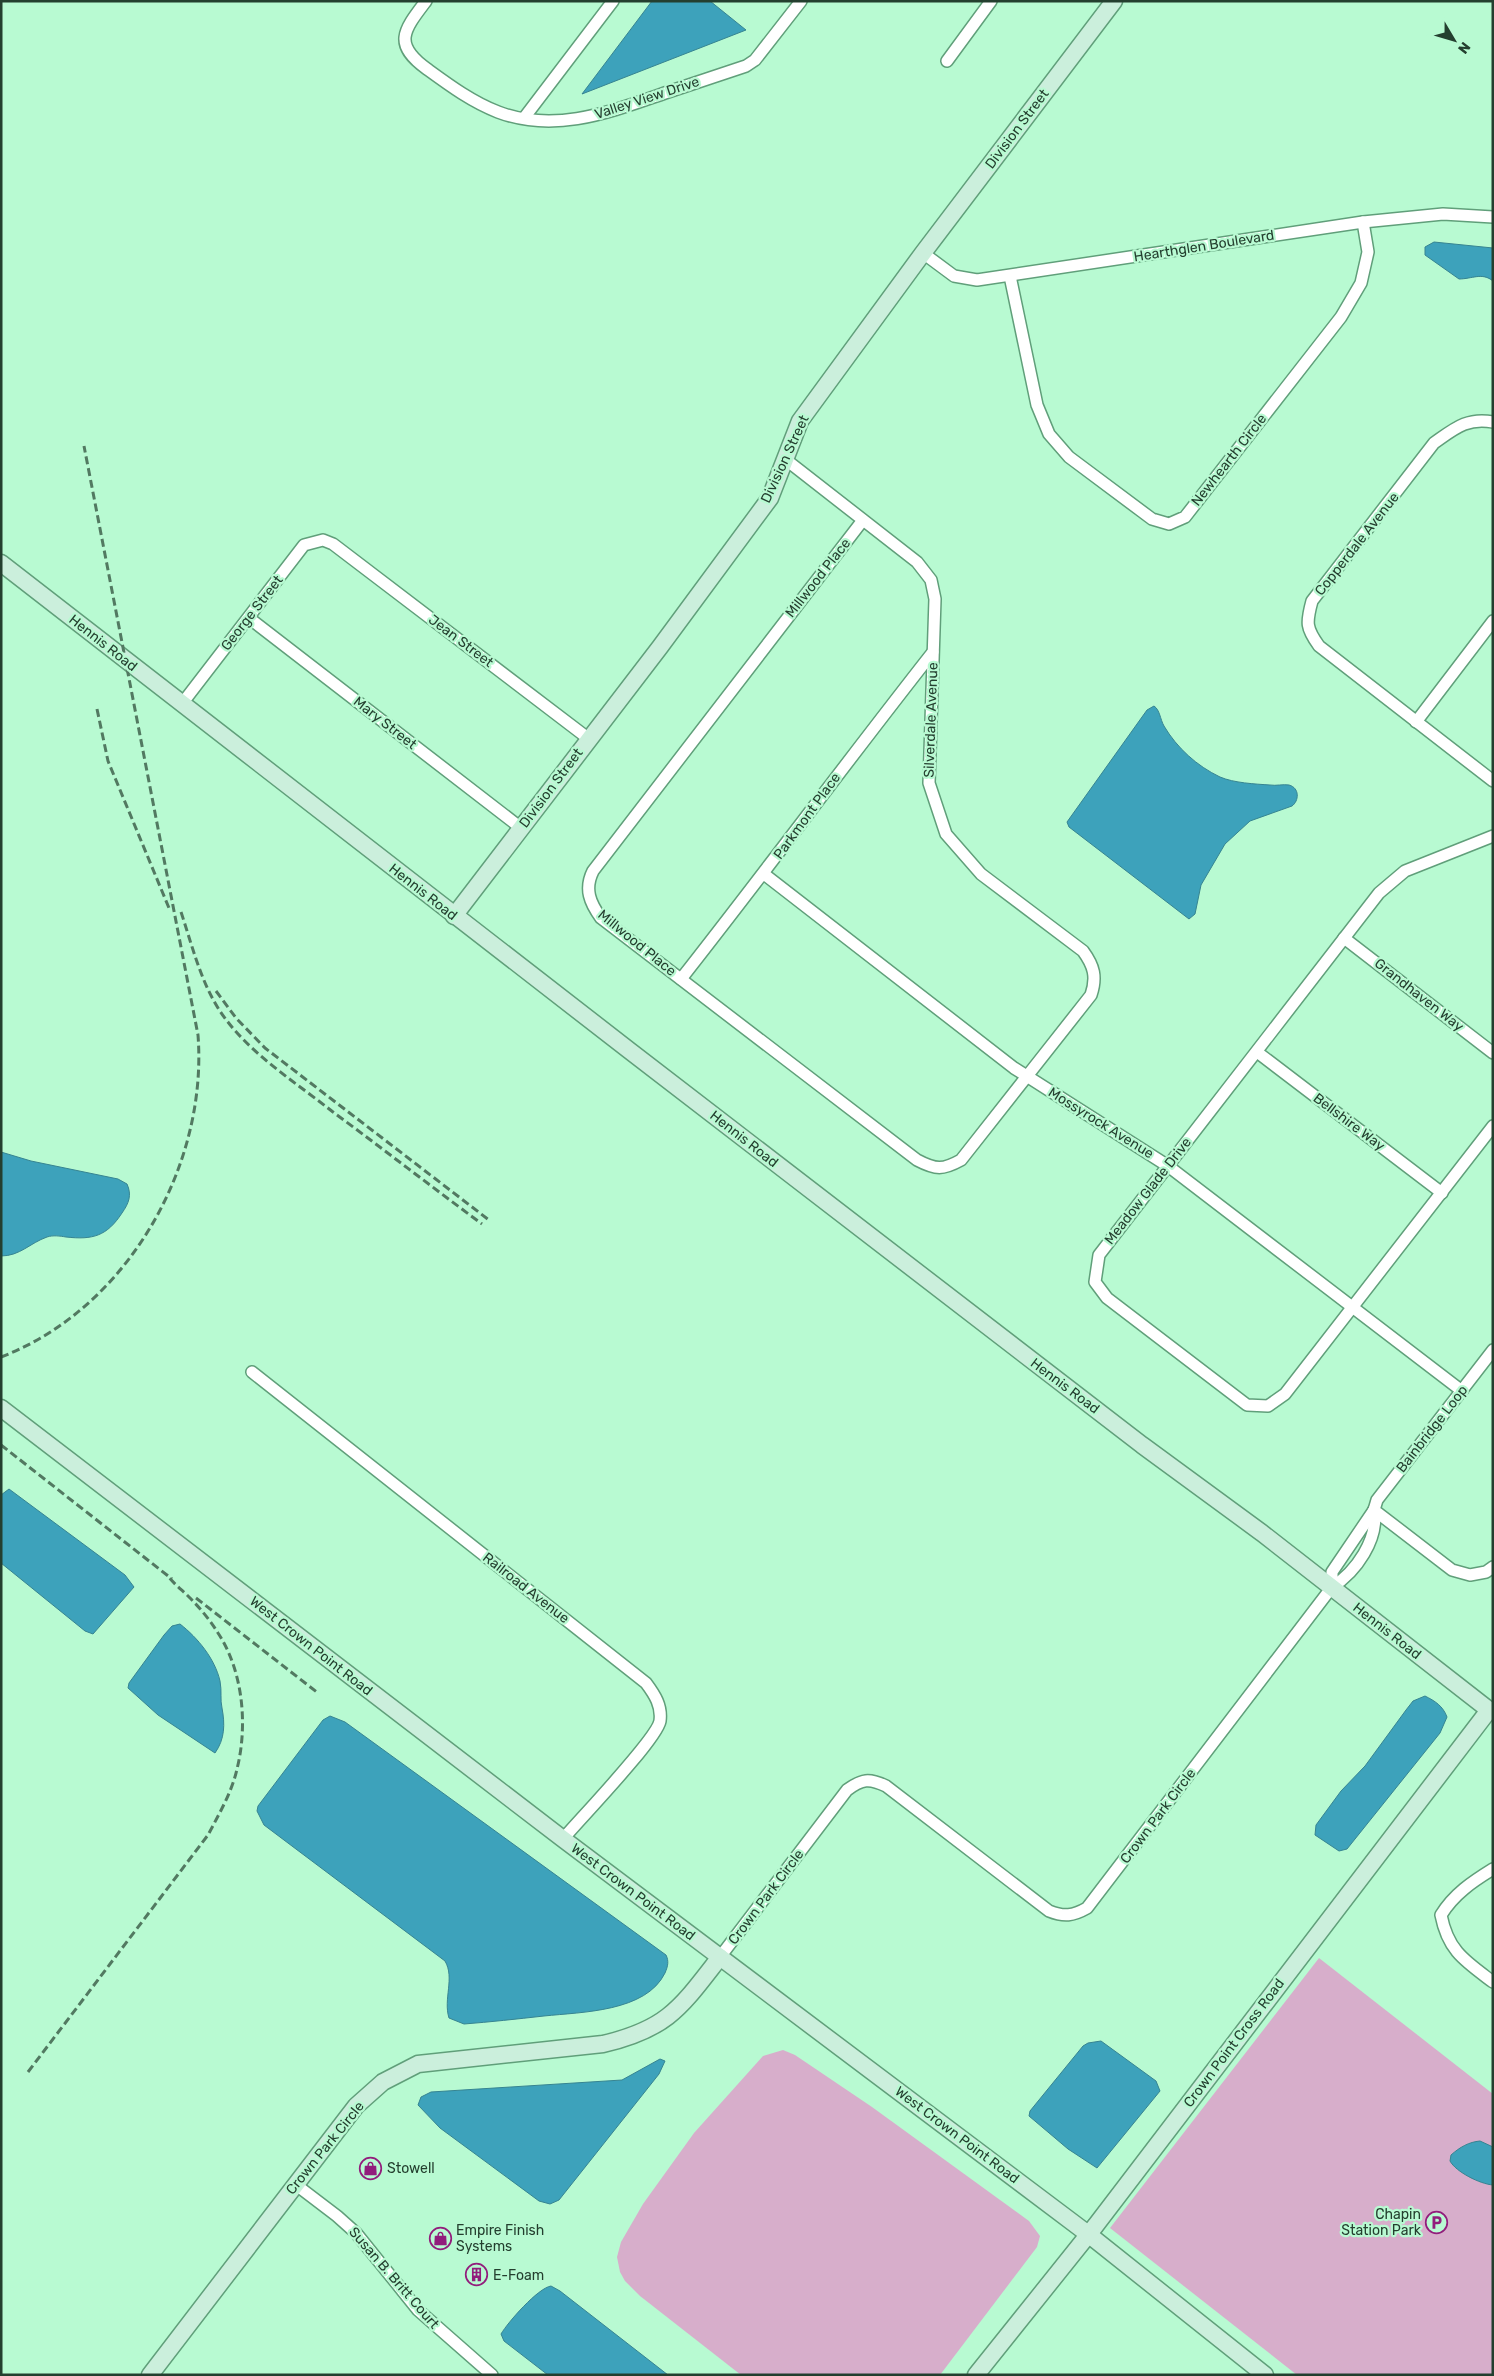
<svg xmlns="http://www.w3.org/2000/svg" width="1494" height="2376" viewBox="0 0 1494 2376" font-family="Rubik,sans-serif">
	<rect width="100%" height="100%" fill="#b8fad2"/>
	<!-- green -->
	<g fill="#d7aecb">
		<polygon points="1319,1958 1493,2094 1493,2375 1297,2375 1110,2228"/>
		<polygon points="783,2050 795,2055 872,2107 1029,2221 1040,2236 1037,2247 940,2375 741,2375 640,2296 625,2281 620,2272 617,2257 621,2242 643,2204 694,2133 763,2056"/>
	</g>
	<!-- water -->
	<g fill="#3da2bb" stroke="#368491">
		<polygon points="652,1 710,1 746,30 582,94"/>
		<path d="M1434 242 1493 248V281C1482 272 1472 279 1459 279L1425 255V247Z"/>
		<path d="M1154 706C1160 710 1160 719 1164 726 1177 748 1197 766 1220 777 1234 783 1255 784 1270 785 1276 786 1283 784 1289 785 1300 788 1299 801 1292 806L1250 821 1225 844 1201 885 1195 914 1189 919 1069 827 1067 822 1147 710Z"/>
		<path d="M1 1152 31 1161 118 1179 127 1184C132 1195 129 1203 122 1213 107 1236 93 1240 66 1237 60 1236 53 1235 47 1237 30 1243 20 1256 1 1256Z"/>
		<polygon points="9,1489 125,1575 134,1587 93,1634 85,1631 1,1563 1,1495"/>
		<path d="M180 1624C198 1638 215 1659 220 1681 222 1691 220 1700 222 1708 225 1724 225 1739 215 1753L158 1715 128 1688 129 1683 164 1635 172 1626Z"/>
		<path d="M1425 1696C1435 1701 1443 1706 1447 1717L1440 1733 1347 1849 1339 1851 1315 1835 1316 1825 1341 1791 1365 1766 1406 1710 1413 1701Z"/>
		<path d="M330 1716 345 1722 666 1955C669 1961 668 1966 665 1973 646 2012 582 2012 544 2016 517 2019 490 2022 464 2024L449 2018C443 1999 455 1978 445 1961L264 1825 257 1811 258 1806 323 1720Z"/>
		<polygon points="1101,2041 1156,2081 1160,2091 1097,2168 1068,2149 1029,2116 1030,2111 1083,2046 1088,2043"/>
		<polygon points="660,2059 665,2061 659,2074 559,2200 550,2204 539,2201 440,2128 418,2105 421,2097 431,2092 622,2080"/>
		<path d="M1480 2141 1493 2147V2185C1480 2184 1456 2172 1450 2161L1451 2155C1460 2147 1469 2142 1480 2141Z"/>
		<path d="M551 2286 560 2291 668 2375H548L504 2341 501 2334C508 2322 538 2288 551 2286Z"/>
	</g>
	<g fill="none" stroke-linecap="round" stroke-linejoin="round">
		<defs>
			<g id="street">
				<path d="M426 1C404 30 392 44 427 69 449 85 472 102 498 112 559 135 617 109 674 90 698 82 722 74 746 66L755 60 801 1"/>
				<polyline points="947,61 991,1"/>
				<polyline points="524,118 613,1"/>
				<polyline points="923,253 954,276 977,280 1363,222 1443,214 1493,217"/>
				<polyline points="1010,276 1037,405 1049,434 1069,457 1152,519 1169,524 1185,517 1341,317 1361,283 1368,252 1363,222"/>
				<path d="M1493 422C1467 417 1454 429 1434 443L1312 601C1306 623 1306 628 1319 646L1493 781"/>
				<path d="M785 459 917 562 931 580 935 599 929 783 946 834 981 874 1083 951C1094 966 1097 977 1091 995L961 1160C943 1170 936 1170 917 1160L601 918C590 903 584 889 593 871L863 520"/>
				<polyline points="249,618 521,828"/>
				<polyline points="181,705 304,545 323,540 333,544 589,739"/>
				<polyline points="1416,722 1493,621"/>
				<polyline points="1493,836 1405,871 1379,893 1099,1255 1095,1282 1107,1298 1247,1405 1268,1406 1285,1394 1493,1126"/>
				<polyline points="764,874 1014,1068 1168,1166 1462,1391"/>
				<polyline points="1344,938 1493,1053"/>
				<path d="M681 979C766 871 848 760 933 652"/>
				<polyline points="1257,1052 1442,1193"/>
				<polyline points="1493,1350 1377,1500 1374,1510 1452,1570 1470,1575 1486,1572 1493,1567"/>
				<path d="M252 1372 646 1683C655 1695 662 1706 660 1721 657 1739 579 1820 563 1839"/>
				<polyline points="1332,1587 1332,1572 1374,1510"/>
				<path d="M1493 1869C1472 1882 1454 1894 1441 1915 1448 1951 1465 1961 1493 1982"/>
				<path d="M720 1957 847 1790C862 1779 869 1778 886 1786L1049 1911C1064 1917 1073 1916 1087 1908L1332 1587C1356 1572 1379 1539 1374 1510"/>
				<polyline points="295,2184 337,2216 356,2233 418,2310 492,2375"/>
			</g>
			<g id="secondary">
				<polyline points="1,563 630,1051 1142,1445 1262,1533 1489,1710 1096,2225 976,2375"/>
				<polyline points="454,916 660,647 770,498 800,421 923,253 1114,1"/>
				<polyline points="1,1408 563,1839 1088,2234 1265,2375"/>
				<path d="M150 2375 356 2106 383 2082 418 2064 603 2044C668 2029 681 2007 720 1957"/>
			</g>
		</defs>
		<!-- street casing -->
		<use href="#street" stroke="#609f7a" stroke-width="14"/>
		<!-- secondary casing -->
		<use href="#secondary" stroke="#609f7a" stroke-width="19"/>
		<!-- street -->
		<use href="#street" stroke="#fff" stroke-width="11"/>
		<!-- secondary -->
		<use href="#secondary" stroke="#cbefdc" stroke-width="16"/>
		<!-- rail -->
		<g stroke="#527961" stroke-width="3" stroke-dasharray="8 4" stroke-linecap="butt">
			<polyline points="97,709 108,761 169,908"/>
			<path d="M181 912C192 945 200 979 218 1008 245 1051 294 1081 333 1112 383 1149 432 1187 482 1224"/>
			<polyline points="216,991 236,1018 265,1048 489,1220"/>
			<path d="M1 1357C127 1309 208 1166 198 1035L84 446"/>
			<polyline points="1,1445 172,1579"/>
			<polyline points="196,1598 318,1693"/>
			<path d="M28 2072 208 1835C219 1814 232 1792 237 1769 248 1725 243 1671 218 1633 210 1620 200 1608 189 1597 182 1590 174 1584 168 1576"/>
		</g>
	</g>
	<!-- icons -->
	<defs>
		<symbol id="shop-ring" viewBox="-11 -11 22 22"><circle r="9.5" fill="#b8fad2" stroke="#921d7c" stroke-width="1.5"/><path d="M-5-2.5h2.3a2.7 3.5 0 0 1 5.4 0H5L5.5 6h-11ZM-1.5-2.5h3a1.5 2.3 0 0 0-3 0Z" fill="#921d7c"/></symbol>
		<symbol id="parking-ring" viewBox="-11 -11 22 22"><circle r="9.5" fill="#b8fad2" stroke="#921d7c" stroke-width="1.5"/><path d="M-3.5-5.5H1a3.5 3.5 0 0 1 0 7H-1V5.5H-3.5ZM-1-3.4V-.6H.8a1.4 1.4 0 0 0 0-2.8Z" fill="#921d7c"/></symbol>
		<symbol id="building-ring" viewBox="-11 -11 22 22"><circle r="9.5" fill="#b8fad2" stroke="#921d7c" stroke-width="1.5"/><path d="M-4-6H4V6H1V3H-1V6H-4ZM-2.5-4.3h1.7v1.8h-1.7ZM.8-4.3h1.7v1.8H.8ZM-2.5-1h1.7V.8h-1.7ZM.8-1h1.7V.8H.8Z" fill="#921d7c"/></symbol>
	</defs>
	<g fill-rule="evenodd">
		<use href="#shop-ring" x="358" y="2156" width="25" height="25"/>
		<use href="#parking-ring" x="1424" y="2210" width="25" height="25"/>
		<use href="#shop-ring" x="428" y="2226" width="25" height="25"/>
		<use href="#building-ring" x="464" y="2262" width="25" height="25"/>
	</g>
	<g text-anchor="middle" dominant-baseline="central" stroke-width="4.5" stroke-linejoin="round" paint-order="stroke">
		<!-- street labels -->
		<g font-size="14" fill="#243f2f" stroke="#b8fad2">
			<text transform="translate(647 98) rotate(-18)">Valley View Drive</text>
			<text transform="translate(1017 129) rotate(-53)">Division Street</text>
			<text transform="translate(1204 246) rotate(-9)">Hearthglen Boulevard</text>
			<text transform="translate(785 459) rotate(-65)">Division Street</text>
			<text transform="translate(1229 460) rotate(-52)">Newhearth Circle</text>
			<text transform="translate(1357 544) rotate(-52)">Copperdale Avenue</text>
			<text transform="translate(818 578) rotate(-52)">Millwood Place</text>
			<text transform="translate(252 613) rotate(-52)">George Street</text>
			<text transform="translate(461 641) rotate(37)">Jean Street</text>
			<text transform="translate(103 643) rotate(38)">Hennis Road</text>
			<text transform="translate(931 720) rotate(-88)">Silverdale Avenue</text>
			<text transform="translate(385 723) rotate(38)">Mary Street</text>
			<text transform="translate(551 788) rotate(-53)">Division Street</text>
			<text transform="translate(807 816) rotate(-54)">Parkmont Place</text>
			<text transform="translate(423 892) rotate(38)">Hennis Road</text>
			<text transform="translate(637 943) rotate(39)">Millwood Place</text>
			<text transform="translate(1419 995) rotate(38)">Grandhaven Way</text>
			<text transform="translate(1349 1122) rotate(37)">Bellshire Way</text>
			<text transform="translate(1101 1123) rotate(32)">Mossyrock Avenue</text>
			<text transform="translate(744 1139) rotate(38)">Hennis Road</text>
			<text transform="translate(1148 1191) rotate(-52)">Meadow Glade Drive</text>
			<text transform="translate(1065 1386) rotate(37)">Hennis Road</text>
			<text transform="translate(1432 1429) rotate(-52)">Bainbridge Loop</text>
			<text transform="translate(526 1588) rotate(38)">Railroad Avenue</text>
			<text transform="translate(1387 1631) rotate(38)">Hennis Road</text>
			<text transform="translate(311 1646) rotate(38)">West Crown Point Road</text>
			<text transform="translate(1158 1816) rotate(-53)">Crown Park Circle</text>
			<text transform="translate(633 1892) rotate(37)">West Crown Point Road</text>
			<text transform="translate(766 1897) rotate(-53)">Crown Park Circle</text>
			<text transform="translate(1234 2043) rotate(-53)">Crown Point Cross Road</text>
			<text transform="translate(957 2135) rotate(37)">West Crown Point Road</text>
			<text transform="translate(325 2148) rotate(-51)">Crown Park Circle</text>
			<text transform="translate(394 2278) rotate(49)">Susan B. Britt Court</text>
		</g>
		<!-- poi labels -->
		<g font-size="14" fill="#243f2f" stroke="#b8fad2" text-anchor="start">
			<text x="387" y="2168">Stowell</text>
			<text x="1421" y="2214" text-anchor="end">Chapin<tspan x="1421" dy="16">Station Park</tspan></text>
			<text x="456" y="2230">Empire Finish<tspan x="456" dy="16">Systems</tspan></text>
			<text x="493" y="2275">E-Foam</text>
		</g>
	</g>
	<!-- border -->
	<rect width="1494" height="2376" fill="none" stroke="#243f2f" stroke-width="5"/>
	<!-- north arrow -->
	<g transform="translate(1454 40) rotate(128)" stroke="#b8fad2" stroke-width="4" paint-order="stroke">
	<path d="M0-4L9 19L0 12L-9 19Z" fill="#243f2f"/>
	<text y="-8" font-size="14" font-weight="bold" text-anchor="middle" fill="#243f2f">N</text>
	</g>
</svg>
